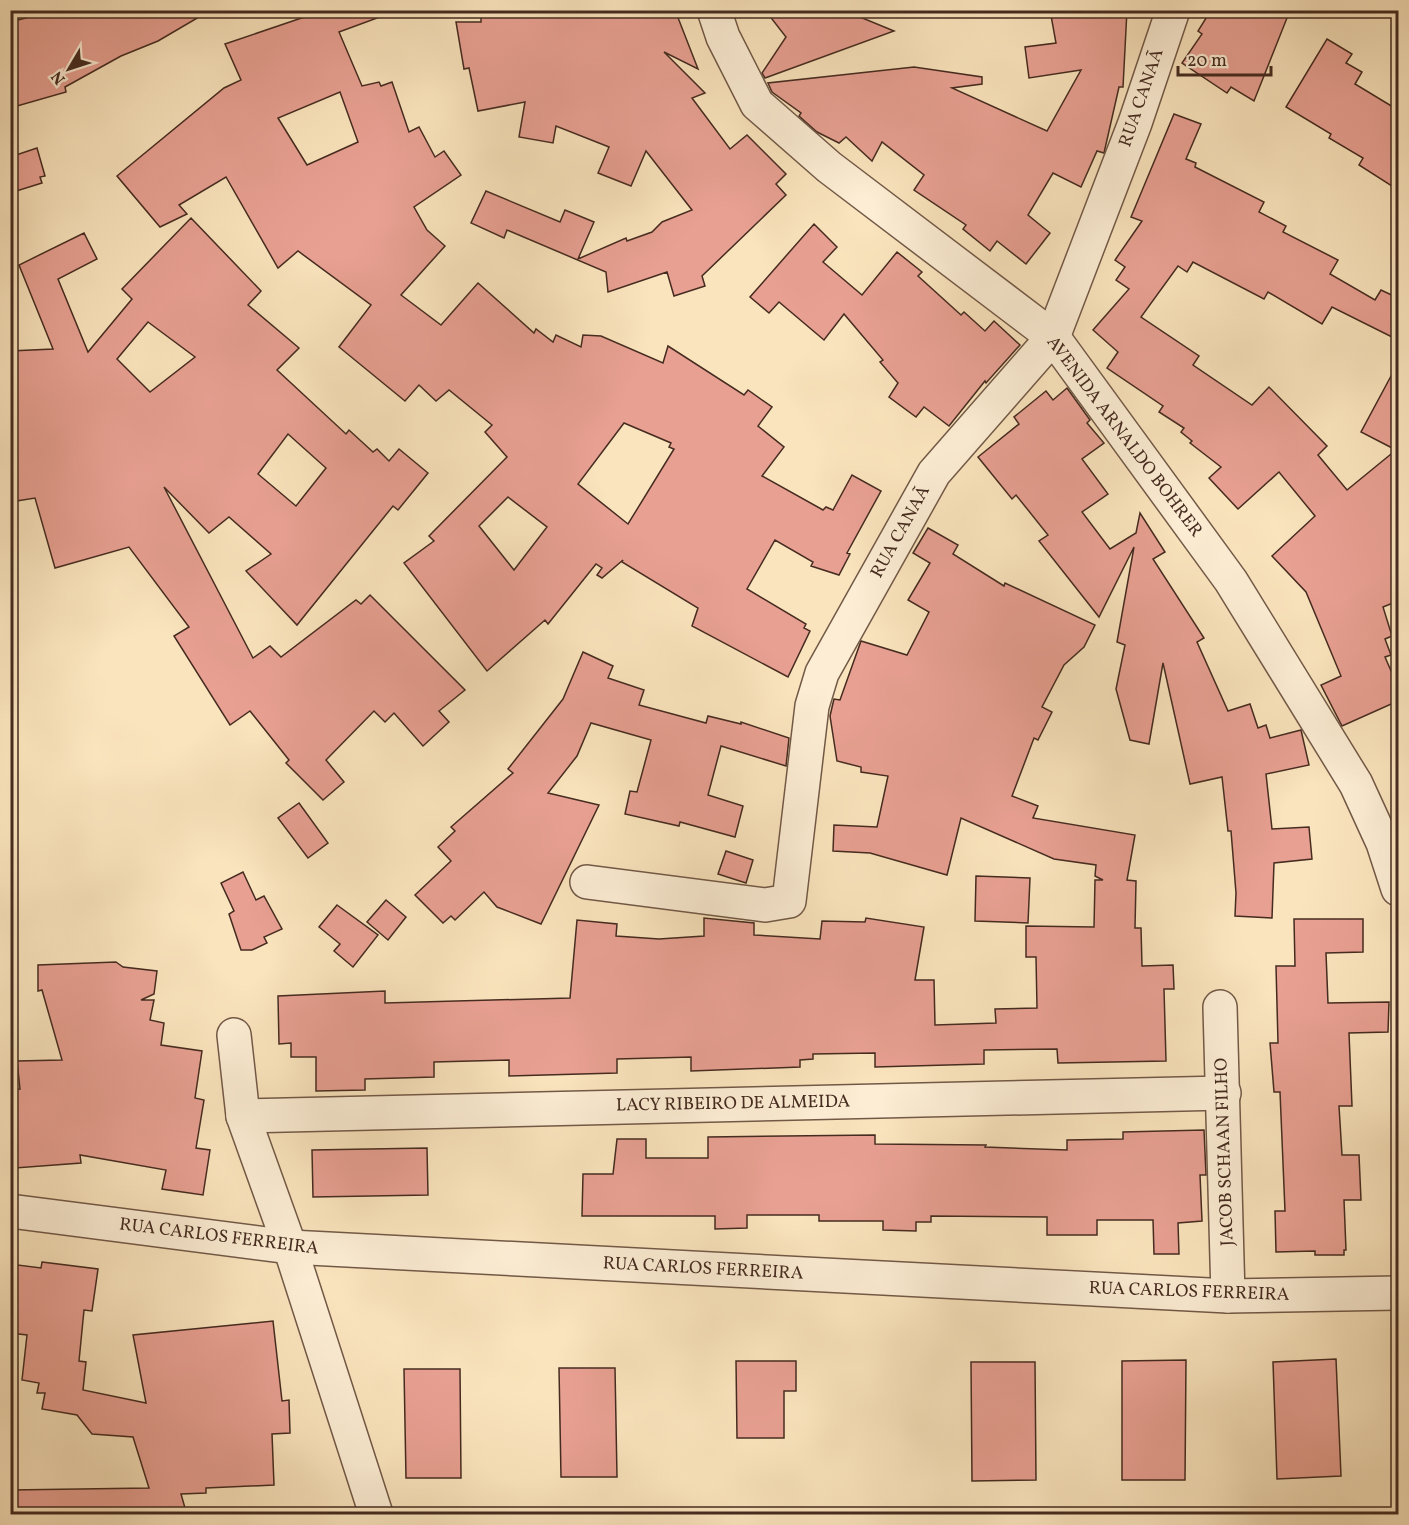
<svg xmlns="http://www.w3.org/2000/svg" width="1409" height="1525" viewBox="0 0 1409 1525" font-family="Vollkorn,serif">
	<rect width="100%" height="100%" fill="#fae4bd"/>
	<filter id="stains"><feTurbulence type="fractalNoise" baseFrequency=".00333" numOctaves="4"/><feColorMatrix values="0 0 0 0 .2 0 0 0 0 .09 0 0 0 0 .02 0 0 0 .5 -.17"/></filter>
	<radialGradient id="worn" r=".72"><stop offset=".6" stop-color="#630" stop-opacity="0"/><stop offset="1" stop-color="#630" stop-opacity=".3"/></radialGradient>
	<!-- building -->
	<g fill="#e8a092" stroke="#452b20" stroke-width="1.5" fill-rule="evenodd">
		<polygon points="57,10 211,10 158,41 121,56 65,87 66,92 10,108 10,22"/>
		<path d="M325 10H388V14L339 32 362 86 379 82 381 86 392 82 409 132 419 127 435 157 444 151 461 175 414 207 427 230 445 246 401 295 441 325 478 283 534 333 536 329 553 342 556 335 581 347 583 335 601 336 663 363 668 346 744 395 748 390 772 407 758 426 784 447 762 476 823 510 826 507 833 510 852 475 881 491 847 553 850 554 839 575 811 566 813 562 775 540 747 589 806 624 804 628 810 631 788 677 692 626 698 608 622 562 623 560 602 578 597 575 602 568 596 564 548 624 545 620 487 671 404 563 434 541 429 536 507 457 485 432 492 425 449 390 436 401 419 385 405 401 339 347 371 305 298 251 278 268 226 177 179 205 187 214 160 227 117 176 224 88 241 80 225 44ZM340 92 358 142 307 165 278 118ZM624 423 671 443 669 447 674 449 628 524 578 484ZM508 497 547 527 514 570 479 526Z"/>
		<polygon points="481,10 675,10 698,69 664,52 705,93 692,98 730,149 747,135 786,174 776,184 786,195 702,276 705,286 674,296 667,272 608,292 606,272 507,230 504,238 471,223 486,191 560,222 565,210 594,222 578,259 626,238 627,241 652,232 662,222 692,210 646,151 631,186 598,173 609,147 556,126 553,143 519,137 525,102 478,111 469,68 464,69 456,22 481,22"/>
		<polygon points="765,10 843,10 894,31 765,78 762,73 786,37"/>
		<polygon points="1050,10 1127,10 1123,87 1119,87 1104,153 1097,151 1081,187 1053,173 1028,215 1050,233 1026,264 997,241 990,251 963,229 966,225 914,190 924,175 882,142 872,161 846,137 839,143 817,132 799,116 801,113 772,92 768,83 914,67 982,77 982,84 952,88 1047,131 1081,70 1029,78 1025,47 1056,43"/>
		<polygon points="1211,10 1269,10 1287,18 1254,101 1231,87 1227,93 1182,63 1202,34 1198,31"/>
		<polygon points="1327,39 1352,54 1346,63 1362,72 1355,84 1398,110 1398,190 1359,165 1363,158 1329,138 1331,134 1286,107"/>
		<polygon points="1174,114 1201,124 1186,159 1196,163 1195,167 1264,202 1259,212 1286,226 1283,232 1338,260 1330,274 1375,300 1381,290 1398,298 1398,340 1332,307 1322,324 1268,292 1264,299 1193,262 1187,272 1178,266 1141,317 1199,356 1193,365 1252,405 1269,387 1327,446 1318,455 1347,490 1396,450 1361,432 1398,363 1398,601 1383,607 1392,636 1385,639 1391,655 1385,657 1398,687 1398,701 1342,726 1321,685 1341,676 1306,592 1272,556 1315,516 1279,472 1238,509 1209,478 1221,467 1190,443 1192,441 1181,432 1184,428 1159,412 1163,406 1107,368 1118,352 1093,330 1129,289 1116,280 1125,267 1115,260 1142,221 1131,217"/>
		<polygon points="37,148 45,176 40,177 42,183 10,193 10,157"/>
		<path d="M191 218 261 291 248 305 299 348 277 370 346 434 349 430 373 452 377 449 389 461 399 449 428 473 398 510 393 506 297 625 246 571 271 554 229 517 209 533 164 487 253 658 270 646 281 657 356 600 361 604 370 595 465 690 439 711 449 722 423 746 394 713 385 722 374 711 326 760 344 782 323 800 286 763 289 760 250 711 230 725 174 636 189 627 129 547 55 568 35 498 10 502V351L53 349 19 265 84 233 97 259 58 279 88 352 132 299 122 289ZM148 322 195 357 150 392 117 359ZM288 434 326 468 296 506 258 474Z"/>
		<polygon points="814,224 837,247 823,262 862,295 897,252 922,272 918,276 961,315 964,312 985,331 994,321 1020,345 986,383 985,381 949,426 924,407 916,417 889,397 898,383 880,362 883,360 844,314 824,340 779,302 769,313 750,297"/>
		<polygon points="1067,388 1090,420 1087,423 1104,443 1082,459 1108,494 1082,512 1110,549 1136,533 1140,513 1165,552 1153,559 1204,638 1197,642 1228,711 1250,704 1258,728 1266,725 1270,738 1301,730 1309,765 1266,774 1272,829 1309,827 1312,859 1274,863 1272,918 1235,916 1236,893 1231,831 1228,831 1222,777 1190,784 1163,663 1149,744 1130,740 1116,689 1125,645 1117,642 1134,547 1099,617 1039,541 1048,535 1016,495 1012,499 978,457 1019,424 1014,417 1046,391 1053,400"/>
		<polygon points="928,528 958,545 953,554 1004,586 1005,583 1095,625 1084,647 1064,665 1042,707 1052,712 1038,740 1034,738 1012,796 1038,806 1033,818 1135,835 1127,880 1136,881 1135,928 1141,928 1142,966 1173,965 1174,989 1164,989 1166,1061 1058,1063 1057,1049 984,1050 984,1064 875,1067 875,1053 813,1054 813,1059 800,1060 800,1067 691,1071 691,1057 617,1059 617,1073 509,1076 509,1060 434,1062 434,1077 365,1079 365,1090 316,1091 316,1057 291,1057 291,1043 279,1044 278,996 385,991 385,1003 570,998 577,920 617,924 616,936 659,939 704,936 704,918 754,923 754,935 820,939 822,921 865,922 866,918 924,927 915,980 934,980 935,1025 996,1023 995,1009 1037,1008 1036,957 1026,957 1026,926 1094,927 1095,880 1103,880 1095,876 1096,865 1054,859 961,818 947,875 870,853 833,851 834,825 877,827 888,776 861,772 861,767 837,761 830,716 833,703 834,699 840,700 861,641 907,655 929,612 908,600 930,563 913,553"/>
		<polygon points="583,652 613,666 608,678 644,690 639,705 706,723 708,716 741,724 741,722 789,738 786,766 721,746 708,795 743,806 735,837 680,822 679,826 625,814 630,791 637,792 651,740 591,723 577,756 548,793 599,805 541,924 497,907 484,892 455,920 451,916 443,923 415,895 451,861 438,847 455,831 451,827 513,773 508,769 563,699"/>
		<polygon points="299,803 328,843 308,858 278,818"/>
		<polygon points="726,851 753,860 746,883 718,874"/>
		<polygon points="243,872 256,900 264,896 282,929 264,937 267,943 252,950 241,950 229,914 234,911 221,883"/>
		<polygon points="976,876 1030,878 1028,923 975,921"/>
		<polygon points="386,900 406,917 388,940 367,922"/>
		<polygon points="337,905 378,935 353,967 334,951 340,944 319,927"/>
		<polygon points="1294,919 1363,919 1363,952 1326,953 1328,1003 1389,1002 1388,1032 1349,1033 1352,1106 1339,1106 1342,1155 1359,1155 1361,1200 1344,1200 1346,1250 1344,1250 1344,1255 1315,1255 1315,1251 1276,1252 1275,1211 1285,1211 1280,1092 1274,1092 1270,1043 1278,1043 1276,966 1295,966"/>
		<polygon points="116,962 123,967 157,971 154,994 141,1000 154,1000 150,1020 164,1023 161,1045 202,1051 195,1098 204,1100 196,1148 210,1150 203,1195 162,1189 166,1170 80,1155 81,1163 15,1168 14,1163 10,1164 10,1090 20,1089 17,1061 62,1060 42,990 38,991 38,965"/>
		<polygon points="1204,1130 1206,1175 1200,1175 1202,1221 1178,1223 1179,1254 1154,1254 1153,1220 1097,1220 1097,1235 1047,1235 1047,1217 931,1216 931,1222 916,1222 916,1231 883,1230 883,1221 819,1221 819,1215 747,1215 747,1228 715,1229 715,1216 582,1216 583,1174 613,1174 617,1139 646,1139 646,1158 708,1158 708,1137 875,1135 875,1144 986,1145 985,1147 1067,1150 1067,1140 1123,1139 1123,1132"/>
		<polygon points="427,1148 428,1195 313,1197 312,1150"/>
		<polygon points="42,1262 98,1269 92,1311 84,1310 79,1361 86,1362 83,1390 146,1403 133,1335 273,1321 282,1401 289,1400 290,1433 272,1434 274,1485 206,1488 206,1493 181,1494 187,1515 10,1515 10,1490 149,1488 133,1437 92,1434 77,1415 42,1409 45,1393 37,1393 39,1383 22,1380 27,1335 10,1333 10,1264 41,1268"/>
		<polygon points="1336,1359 1341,1476 1277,1479 1273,1362"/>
		<polygon points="1186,1360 1185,1480 1122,1480 1122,1361"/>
		<polygon points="736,1361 796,1361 796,1391 784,1391 784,1438 737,1438"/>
		<polygon points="971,1362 1035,1362 1036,1480 972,1481"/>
		<polygon points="559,1368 615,1368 617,1477 561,1477"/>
		<polygon points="404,1369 460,1369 461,1478 406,1478"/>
	</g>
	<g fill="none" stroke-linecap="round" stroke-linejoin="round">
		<defs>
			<g id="minor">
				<polyline points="714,10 723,37 757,104 829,167 1053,337 1231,581 1356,784 1383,843 1398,889"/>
				<polyline points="587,882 765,905 789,901 812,706 822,673 934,473 1053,337 1135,123 1173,10"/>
				<polyline points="1220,1007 1228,1296"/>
				<polyline points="234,1035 243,1116 290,1247 376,1514"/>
				<polyline points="243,1116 1224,1093"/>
				<polyline points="10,1211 290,1247 1228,1296 1398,1293"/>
			</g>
		</defs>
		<!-- minor casing -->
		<use href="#minor" stroke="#725947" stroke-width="36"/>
		<!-- minor -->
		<use href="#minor" stroke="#fcedd4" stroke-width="33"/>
	</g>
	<g text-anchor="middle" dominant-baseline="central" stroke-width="4.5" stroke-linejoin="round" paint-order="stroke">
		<!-- street labels -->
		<g font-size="18" fill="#452b20" stroke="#fcedd4">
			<text transform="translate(1142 98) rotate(-71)">RUA CANAÃ</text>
			<text transform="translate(1124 437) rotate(53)">AVENIDA ARNALDO BOHRER</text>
			<text transform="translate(901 532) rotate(-61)">RUA CANAÃ</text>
			<text transform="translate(733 1104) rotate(-1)">LACY RIBEIRO DE ALMEIDA</text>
			<text transform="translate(1225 1152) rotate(-92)">JACOB SCHAAN FILHO</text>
			<text transform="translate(219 1237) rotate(7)">RUA CARLOS FERREIRA</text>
			<text transform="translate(703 1269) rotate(3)">RUA CARLOS FERREIRA</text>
			<text transform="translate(1189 1292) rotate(2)">RUA CARLOS FERREIRA</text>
		</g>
	</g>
	<!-- margin -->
	<rect width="1409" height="1525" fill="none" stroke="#fae4bd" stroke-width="36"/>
	<rect x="12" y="12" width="1385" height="1501" fill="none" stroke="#452b20" stroke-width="3"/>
	<rect x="18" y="18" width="1373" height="1489" fill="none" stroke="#452b20" stroke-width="1.5"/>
	<!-- north arrow -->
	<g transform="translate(69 69) rotate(231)" stroke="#fcedd4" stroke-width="4.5" paint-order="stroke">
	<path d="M0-4.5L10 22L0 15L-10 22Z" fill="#452b20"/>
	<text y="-9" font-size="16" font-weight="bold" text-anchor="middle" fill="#452b20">N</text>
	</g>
	<!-- scale -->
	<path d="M1178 66v9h93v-9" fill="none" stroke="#452b20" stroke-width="3"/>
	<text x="1187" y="66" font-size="18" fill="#452b20" stroke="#fcedd4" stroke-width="4.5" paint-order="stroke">20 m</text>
	<rect width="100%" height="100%" filter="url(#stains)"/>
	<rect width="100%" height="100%" fill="url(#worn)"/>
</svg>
